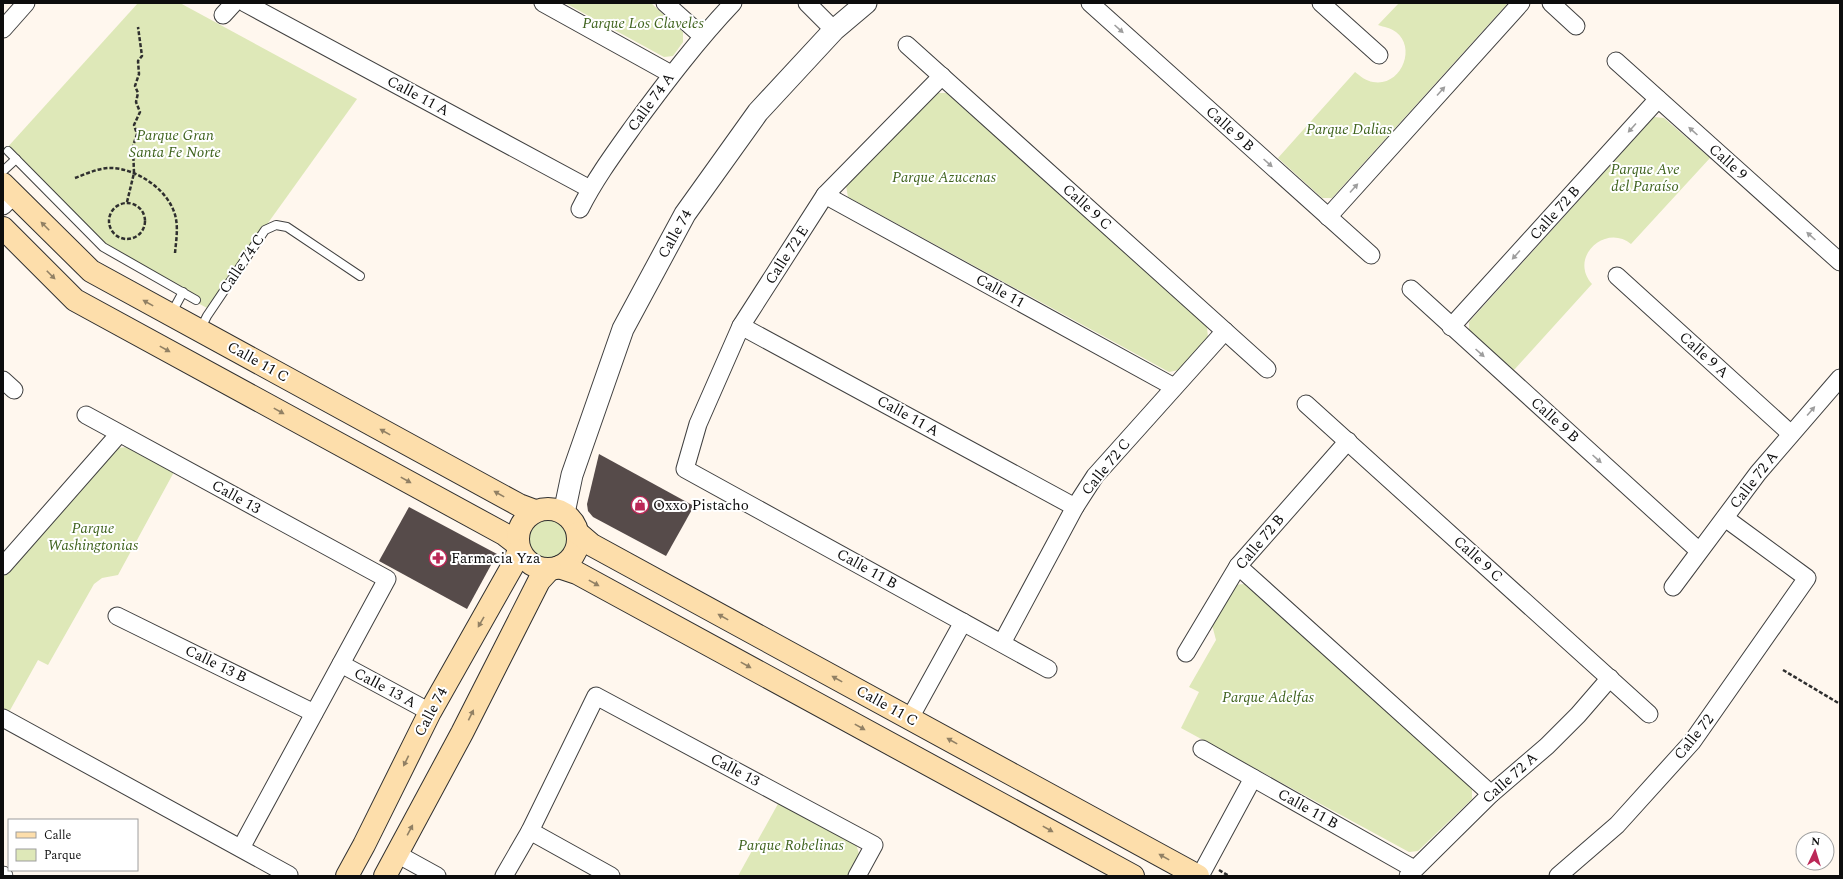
<svg xmlns="http://www.w3.org/2000/svg" width="1843" height="879" viewBox="0 0 1843 879" font-family="Spectral,serif">
	<rect width="100%" height="100%" fill="#fff7ee"/>
	<!-- green -->
	<g fill="#dee8b8">
		<polygon points="138,3 180,3 357,99 207,308 108,254 5,150"/>
		<polygon points="565,3 651,3 683,32 683,42 673,56 664,57"/>
		<path d="M1399 3H1508L1332 198H1322L1278 158 1355 72C1360 76 1366 81 1373 82 1401 87 1417 48 1396 32 1391 28 1384 27 1378 25Z"/>
		<polygon points="936,93 947,93 1207,327 1208,338 1179,370 1169,372 848,197 846,186"/>
		<path d="M1654 117 1664 118 1710 158 1631 244C1606 223 1568 257 1592 284L1514 370 1469 332V322Z"/>
		<polygon points="127,447 174,472 118,575 102,578 94,584 48,665 38,660 9,712 3,709 3,577 117,448"/>
		<circle cx="548" cy="539" r="19"/>
		<polygon points="1245,584 1472,788 1472,799 1418,851 1409,852 1181,728 1199,692 1189,687 1216,640 1212,625 1233,585"/>
		<polygon points="779,802 856,844 859,854 847,876 738,876"/>
	</g>
	<!-- building -->
	<g fill="#564b4a">
		<polygon points="599,454 694,506 666,556 593,517 588,511 587,504"/>
		<polygon points="409,507 497,554 467,609 379,561"/>
	</g>
	<g fill="none" stroke-linecap="round" stroke-linejoin="round">
		<defs>
			<g id="service">
				<polyline points="8,151 103,247 196,300"/>
				<polyline points="3,171 16,159"/>
				<polyline points="171,314 183,292"/>
				<polyline points="200,330 207,316 265,230 276,225 287,227 360,276"/>
			</g>
			<g id="minor">
				<polyline points="245,3 590,189"/>
				<polyline points="543,3 671,74"/>
				<polyline points="665,3 702,36"/>
				<polyline points="807,3 834,30"/>
				<polyline points="1090,3 1371,255"/>
				<polyline points="1321,3 1379,55"/>
				<polyline points="1551,3 1576,26"/>
				<polyline points="223,15 234,3"/>
				<polyline points="3,29 26,3"/>
				<polyline points="907,45 1267,369"/>
				<polyline points="1616,61 1840,262"/>
				<polyline points="942,76 825,195 741,326 698,424 685,469 1048,669"/>
				<polyline points="825,195 1174,387"/>
				<polyline points="3,206 14,195"/>
				<path d="M580 209C595 179 615 152 635 124 666 82 697 41 733 3"/>
				<polyline points="1328,217 1521,3"/>
				<polyline points="1617,276 1791,434"/>
				<polyline points="1411,289 1699,551"/>
				<polyline points="741,326 1075,507"/>
				<polyline points="1451,327 1658,99"/>
				<polyline points="3,380 14,390"/>
				<polyline points="1306,404 1649,714"/>
				<polyline points="86,415 387,579 241,848"/>
				<polyline points="3,566 119,434"/>
				<polyline points="1238,566 1491,794"/>
				<polyline points="1673,587 1758,473 1840,378"/>
				<polyline points="117,616 314,713"/>
				<polyline points="1002,643 1075,507 1095,476 1225,331"/>
				<polyline points="1186,653 1238,566 1348,441"/>
				<polyline points="341,664 430,712"/>
				<polyline points="3,718 289,875"/>
				<polyline points="910,718 963,622"/>
				<polyline points="1202,749 1414,869"/>
				<polyline points="530,831 611,876"/>
				<polyline points="397,854 437,876"/>
				<polyline points="3,875 4,876"/>
				<polyline points="504,876 530,831 596,696 874,845 857,876"/>
				<polyline points="1200,876 1253,778"/>
				<polyline points="1408,876 1491,794 1547,746 1578,715 1610,678"/>
				<polyline points="1558,876 1617,825 1692,742 1807,578 1725,518"/>
			</g>
			<polyline id="tertiary" points="564,513 572,475 623,329 685,214 758,112 834,30 866,3"/>
			<g id="secondary">
				<polyline points="3,184 91,271 519,505 535,511"/>
				<polyline points="3,228 75,300 504,534 517,544"/>
				<circle cx="548" cy="539" r="30"/>
				<polyline points="578,533 592,545 1198,876"/>
				<polyline points="559,567 577,573 1133,876"/>
				<polyline points="347,876 364,845 430,712 513,565 519,550"/>
				<polyline points="385,876 462,733 539,581 550,569"/>
			</g>
		</defs>
		<!-- service casing -->
		<use href="#service" stroke="#404040" stroke-width="10"/>
		<!-- minor casing -->
		<use href="#minor" stroke="#404040" stroke-width="19"/>
		<!-- tertiary casing -->
		<use href="#tertiary" stroke="#404040" stroke-width="23"/>
		<!-- secondary casing -->
		<use href="#secondary" stroke="#2f2f2f" stroke-width="24"/>
		<!-- path -->
		<g stroke="#2f2f2f" stroke-width="2.5" stroke-dasharray="4 2" stroke-linecap="butt">
			<path d="M75 178C86 174 98 168 110 168 137 168 171 191 176 219 178 230 176 242 175 253"/>
			<polyline points="127,202 134,173 133,146 137,134 134,125 140,112 136,102 138,93 135,86 139,74 138,61 142,56 138,27"/>
			<circle cx="127" cy="221" r="18"/>
			<polyline points="1783,670 1840,704"/>
			<polyline points="1219,870 1229,876"/>
		</g>
		<!-- service -->
		<use href="#service" stroke="#fff" stroke-width="8"/>
		<!-- minor -->
		<use href="#minor" stroke="#fff" stroke-width="17"/>
		<!-- tertiary -->
		<use href="#tertiary" stroke="#fff" stroke-width="21"/>
		<!-- secondary -->
		<use href="#secondary" stroke="#fddeab" stroke-width="22"/>
	</g>
	<!-- one-way arrows -->
	<defs><path id="oneway-solid" d="M-6-.8H1V-3.2L6.5 0L1 3.2V.8H-6Z"/></defs>
	<g fill="#9e9e9e">
		<use href="#oneway-solid" transform="translate(1119 29) rotate(42)"/>
		<use href="#oneway-solid" transform="translate(1441 91) rotate(-48)"/>
		<use href="#oneway-solid" transform="translate(1632 128) rotate(132)"/>
		<use href="#oneway-solid" transform="translate(1693 131) rotate(-138)"/>
		<use href="#oneway-solid" transform="translate(1268 163) rotate(42)"/>
		<use href="#oneway-solid" transform="translate(1354 188) rotate(-48)"/>
		<use href="#oneway-solid" transform="translate(1811 236) rotate(-138)"/>
		<use href="#oneway-solid" transform="translate(1516 255) rotate(132)"/>
		<use href="#oneway-solid" transform="translate(1480 353) rotate(42)"/>
		<use href="#oneway-solid" transform="translate(1811 411) rotate(-49)"/>
		<use href="#oneway-solid" transform="translate(1597 459) rotate(42)"/>
	</g>
	<g fill="#918064">
		<use href="#oneway-solid" transform="translate(45 226) rotate(-135)"/>
		<use href="#oneway-solid" transform="translate(51 275) rotate(45)"/>
		<use href="#oneway-solid" transform="translate(148 303) rotate(-151)"/>
		<use href="#oneway-solid" transform="translate(165 349) rotate(29)"/>
		<use href="#oneway-solid" transform="translate(279 411) rotate(29)"/>
		<use href="#oneway-solid" transform="translate(385 432) rotate(-151)"/>
		<use href="#oneway-solid" transform="translate(406 480) rotate(29)"/>
		<use href="#oneway-solid" transform="translate(499 494) rotate(-151)"/>
		<use href="#oneway-solid" transform="translate(594 583) rotate(29)"/>
		<use href="#oneway-solid" transform="translate(723 617) rotate(-151)"/>
		<use href="#oneway-solid" transform="translate(481 622) rotate(120)"/>
		<use href="#oneway-solid" transform="translate(746 665) rotate(29)"/>
		<use href="#oneway-solid" transform="translate(837 679) rotate(-151)"/>
		<use href="#oneway-solid" transform="translate(471 715) rotate(-64)"/>
		<use href="#oneway-solid" transform="translate(860 727) rotate(29)"/>
		<use href="#oneway-solid" transform="translate(952 741) rotate(-151)"/>
		<use href="#oneway-solid" transform="translate(406 761) rotate(116)"/>
		<use href="#oneway-solid" transform="translate(1048 829) rotate(29)"/>
		<use href="#oneway-solid" transform="translate(410 830) rotate(-62)"/>
		<use href="#oneway-solid" transform="translate(1164 857) rotate(-151)"/>
	</g>
	<!-- icons -->
	<defs>
		<symbol id="shop-ring" viewBox="-11 -11 22 22"><circle r="9.5" fill="#fff" stroke="#bb2857" stroke-width="1.5"/><path d="M-5-2.5h2.3a2.7 3.5 0 0 1 5.4 0H5L5.5 6h-11ZM-1.5-2.5h3a1.5 2.3 0 0 0-3 0Z" fill="#bb2857"/></symbol>
		<symbol id="pharmacy-ring" viewBox="-11 -11 22 22"><circle r="9.5" fill="#fff" stroke="#bb2857" stroke-width="1.5"/><path d="M-2-6h4v4h4v4h-4v4h-4v-4h-4v-4h4Z" fill="#bb2857"/></symbol>
	</defs>
	<g fill-rule="evenodd">
		<use href="#shop-ring" x="630" y="495" width="20" height="20"/>
		<use href="#pharmacy-ring" x="428" y="548" width="20" height="20"/>
	</g>
	<g text-anchor="middle" dominant-baseline="central" stroke-width="4" stroke-linejoin="round" paint-order="stroke">
		<!-- park labels -->
		<g font-size="15" font-style="italic" fill="#40641f" stroke="#fff">
			<text x="643" y="23">Parque Los Claveles</text>
			<text x="1349" y="129">Parque Dalias</text>
			<text x="175" y="135">Parque Gran<tspan x="175" dy="17">Santa Fe Norte</tspan></text>
			<text x="1645" y="169">Parque Ave<tspan x="1645" dy="17">del Paraíso</tspan></text>
			<text x="944" y="177">Parque Azucenas</text>
			<text x="93" y="528">Parque<tspan x="93" dy="17">Washingtonias</tspan></text>
			<text x="1268" y="697">Parque Adelfas</text>
			<text x="791" y="845">Parque Robelinas</text>
		</g>
		<!-- street labels -->
		<g font-size="15" fill="#0d0d0d" stroke="#fff">
			<text transform="translate(418 96) rotate(28)">Calle 11 A</text>
			<text transform="translate(651 102) rotate(-54)">Calle 74 A</text>
			<text transform="translate(1230 129) rotate(42)">Calle 9 B</text>
			<text transform="translate(1728 162) rotate(42)">Calle 9</text>
			<text transform="translate(1087 207) rotate(42)">Calle 9 C</text>
			<text transform="translate(1555 213) rotate(-48)">Calle 72 B</text>
			<text transform="translate(675 234) rotate(-61)">Calle 74</text>
			<text transform="translate(787 255) rotate(-57)">Calle 72 E</text>
			<text transform="translate(242 264) rotate(-56)">Calle 74 C</text>
			<text transform="translate(1000 291) rotate(29)">Calle 11</text>
			<text transform="translate(1704 355) rotate(42)">Calle 9 A</text>
			<text transform="translate(258 362) rotate(29)">Calle 11 C</text>
			<text transform="translate(908 416) rotate(29)">Calle 11 A</text>
			<text transform="translate(1555 420) rotate(42)">Calle 9 B</text>
			<text transform="translate(1106 467) rotate(-51)">Calle 72 C</text>
			<text transform="translate(1754 480) rotate(-52)">Calle 72 A</text>
			<text transform="translate(236 497) rotate(29)">Calle 13</text>
			<text transform="translate(1260 542) rotate(-50)">Calle 72 B</text>
			<text transform="translate(1478 559) rotate(42)">Calle 9 C</text>
			<text transform="translate(867 569) rotate(29)">Calle 11 B</text>
			<text transform="translate(216 664) rotate(26)">Calle 13 B</text>
			<text transform="translate(385 688) rotate(28)">Calle 13 A</text>
			<text transform="translate(887 706) rotate(29)">Calle 11 C</text>
			<text transform="translate(431 712) rotate(-62)">Calle 74</text>
			<text transform="translate(1694 737) rotate(-51)">Calle 72</text>
			<text transform="translate(735 770) rotate(28)">Calle 13</text>
			<text transform="translate(1510 778) rotate(-42)">Calle 72 A</text>
			<text transform="translate(1308 809) rotate(29)">Calle 11 B</text>
		</g>
		<!-- poi labels -->
		<g font-size="15" fill="#0d0d0d" stroke="#fff" text-anchor="start">
			<text x="653" y="505">Oxxo Pistacho</text>
			<text x="451" y="558">Farmacia Yza</text>
		</g>
	</g>
	<!-- border -->
	<rect width="1843" height="879" fill="none" stroke="#0d0d0d" stroke-width="8"/>
	<!-- legend -->
	<rect x="8" y="819" width="130" height="52" fill="#ffffff" stroke="#9e9e9e"/>
	<rect x="16" y="832" width="20" height="6" fill="#fddeab" stroke="#9e9e9e"/>
	<text x="44" y="839" font-size="12" fill="#0d0d0d">Calle</text>
	<rect x="16" y="849" width="20" height="12" fill="#dee8b8" stroke="#9e9e9e"/>
	<text x="44" y="859" font-size="12" fill="#0d0d0d">Parque</text>
	<!-- north arrow -->
	<g transform="translate(1815 851) rotate(4)"><circle r="19" fill="#ffffff" stroke="#9e9e9e"/>
	<path d="M0-3L7 15L0 10L-7 15Z" fill="#bb2857"/>
	<text y="-6" font-size="11" font-weight="bold" text-anchor="middle" fill="#0d0d0d">N</text>
	</g>
</svg>
